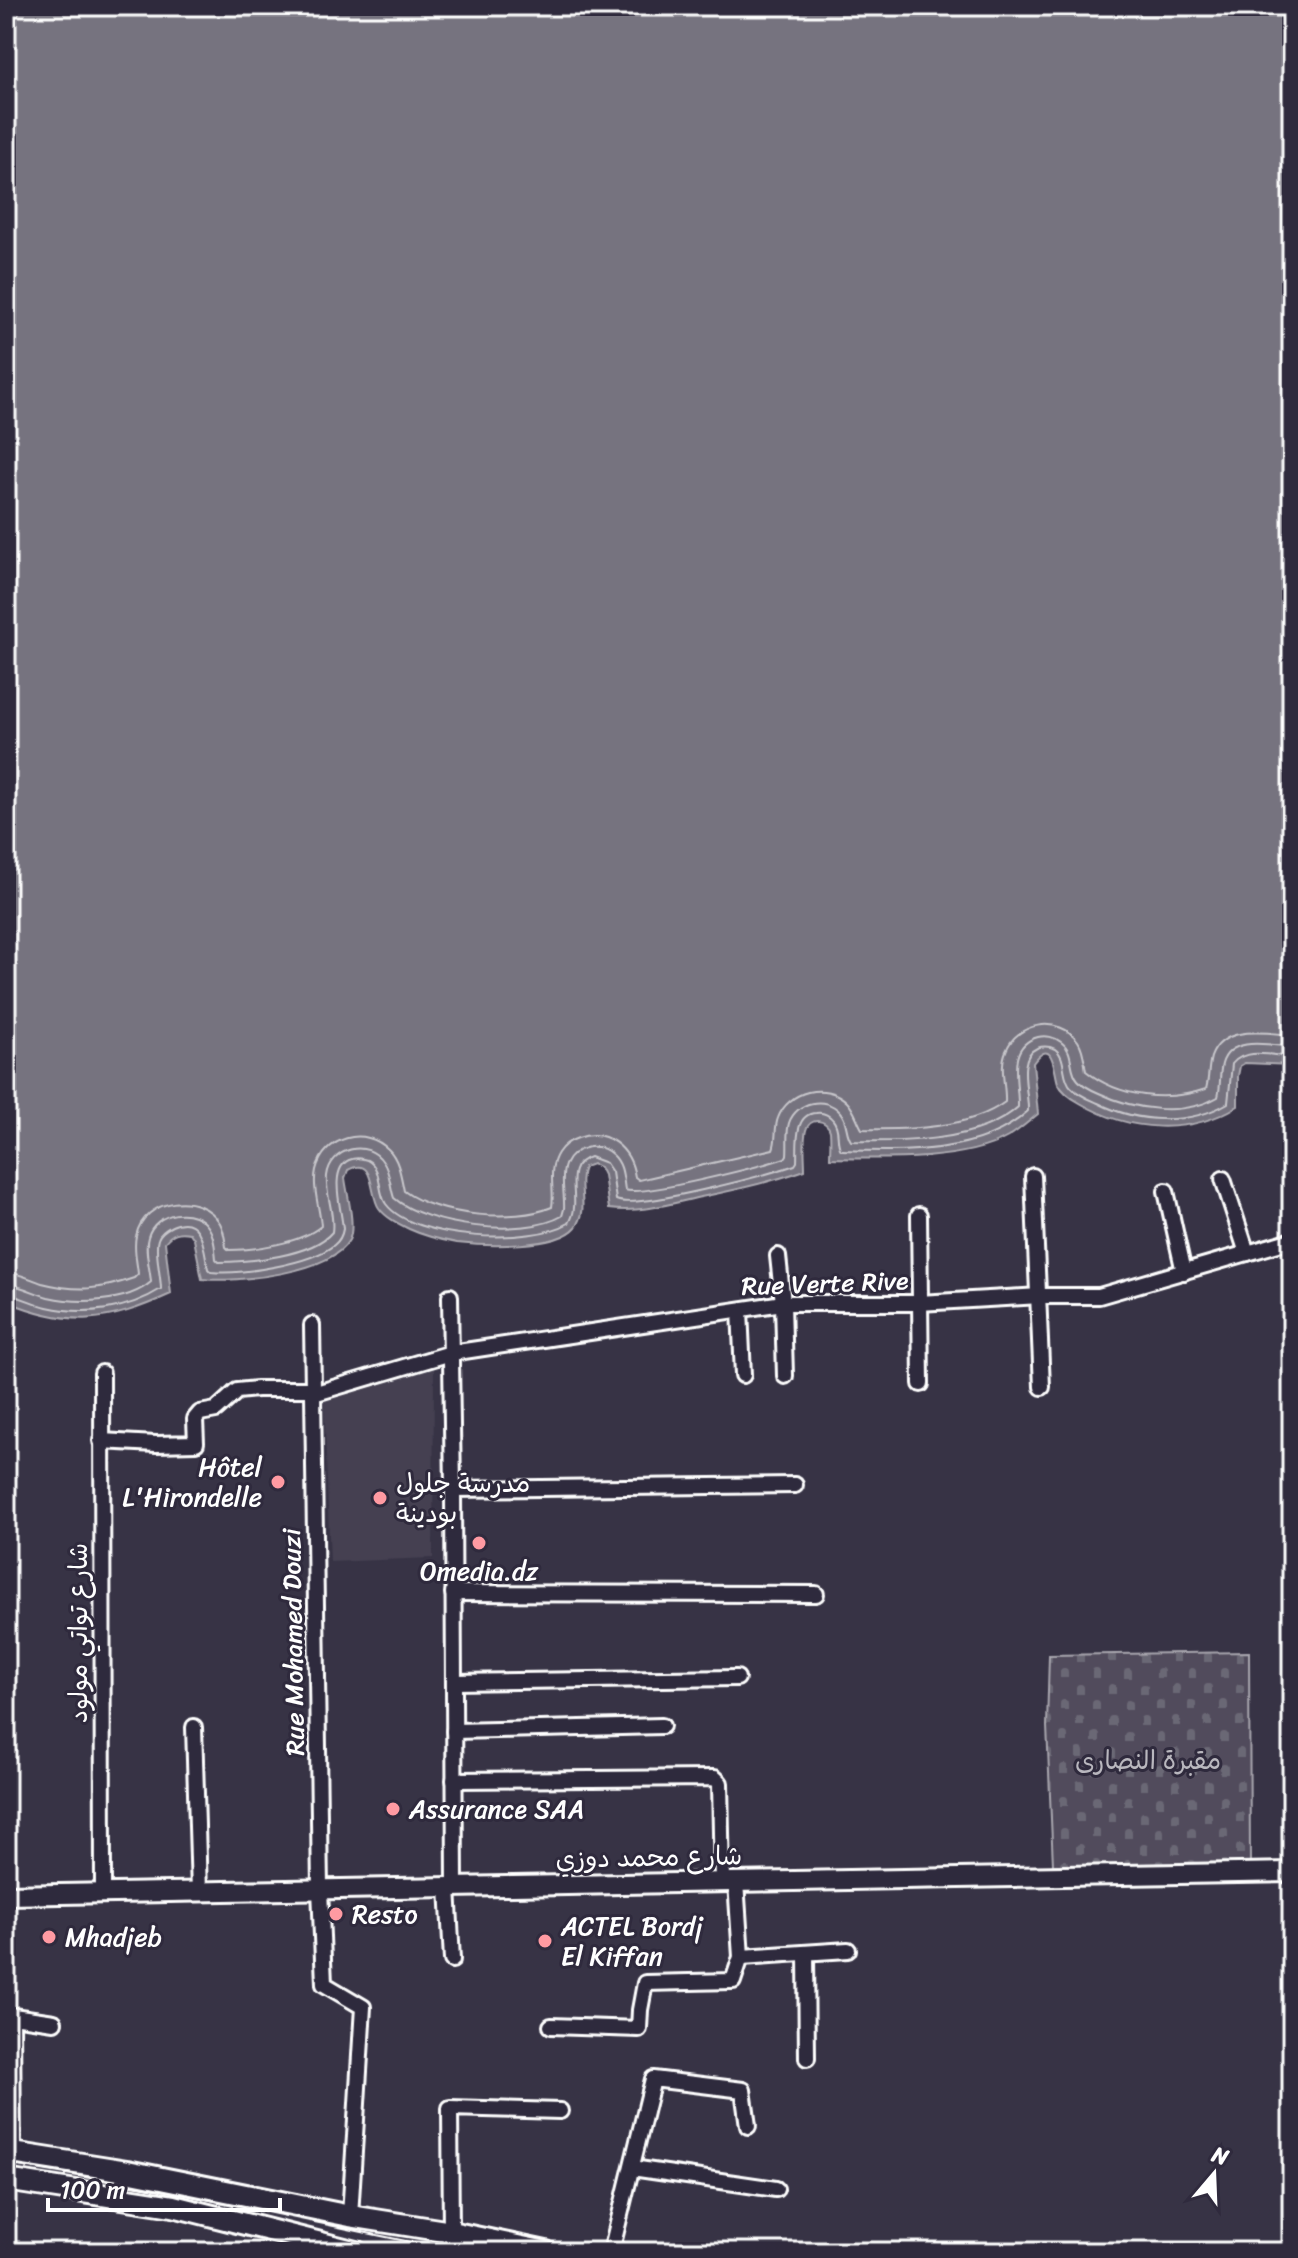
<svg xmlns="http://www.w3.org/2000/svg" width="1298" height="2258" viewBox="0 0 1298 2258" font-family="Sriracha,'Playpen Sans Arabic',sans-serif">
	<defs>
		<pattern id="cemetery-stones" width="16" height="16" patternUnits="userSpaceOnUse" patternTransform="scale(2)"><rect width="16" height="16" fill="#514c5c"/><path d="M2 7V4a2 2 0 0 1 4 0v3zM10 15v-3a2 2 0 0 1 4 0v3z" fill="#6b6774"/></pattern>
	</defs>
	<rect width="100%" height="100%" fill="#373345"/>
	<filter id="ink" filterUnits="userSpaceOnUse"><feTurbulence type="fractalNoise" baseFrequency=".0125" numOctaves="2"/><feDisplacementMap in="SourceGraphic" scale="16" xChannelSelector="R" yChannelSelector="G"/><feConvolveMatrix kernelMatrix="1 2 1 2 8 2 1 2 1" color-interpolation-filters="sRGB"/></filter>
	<g filter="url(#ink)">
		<!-- built -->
		<polygon fill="#444051" points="434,1367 433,1558 330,1562 324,1401"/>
		<!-- cemetery -->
		<polygon fill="url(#cemetery-stones)" stroke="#a8a6ae" stroke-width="2" points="1249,1652 1250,1867 1053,1865 1047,1726 1049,1655"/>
		<!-- water -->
		<path fill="#76737f" stroke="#adabb2" stroke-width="2" d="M6 6H1292V1065L1245 1063 1240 1066 1238 1076V1106C1189 1136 1129 1132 1080 1103 1071 1098 1062 1092 1058 1083 1054 1073 1054 1034 1033 1063L1038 1114C1028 1122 1019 1130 1008 1137 964 1162 881 1159 830 1158 830 1150 831 1140 830 1131 827 1119 810 1117 806 1130 803 1141 805 1158 805 1170 771 1182 736 1190 701 1197 670 1204 641 1213 609 1209L604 1175 600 1167 592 1164 584 1167C576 1186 590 1209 576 1227 558 1249 484 1246 457 1243 441 1240 424 1236 409 1229 399 1224 386 1218 379 1208 369 1195 376 1155 348 1170L345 1178C347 1194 356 1226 349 1240 331 1273 236 1283 202 1279L194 1239 190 1233C178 1231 172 1233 165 1242L171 1294C107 1323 71 1328 6 1301Z"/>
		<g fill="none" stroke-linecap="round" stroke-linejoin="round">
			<!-- shore -->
			<g stroke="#c8c7cc" stroke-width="2">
				<path d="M6 1272C19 1273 30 1279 42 1283 77 1292 100 1290 134 1278L138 1274C137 1262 133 1248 136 1236 144 1198 200 1190 220 1223 224 1230 225 1239 226 1247L229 1250C254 1250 301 1243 321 1226 320 1209 312 1188 316 1170 324 1137 365 1125 389 1150 399 1160 401 1177 404 1191 437 1216 514 1223 552 1207 555 1189 547 1170 558 1153 563 1145 569 1141 578 1138 607 1127 631 1149 635 1177L639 1180 773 1149C777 1140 774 1128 778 1118 788 1091 825 1081 847 1102 855 1110 857 1121 862 1129 907 1130 969 1129 1005 1102 1006 1086 999 1067 1006 1051 1017 1022 1059 1015 1078 1041 1084 1050 1084 1061 1086 1071 1119 1098 1168 1102 1206 1089 1209 1079 1208 1068 1211 1057 1223 1024 1265 1033 1292 1035"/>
				<path d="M6 1284C20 1285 34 1293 48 1297 78 1304 127 1303 151 1282 150 1268 144 1250 148 1237 155 1211 195 1205 209 1228 215 1237 215 1250 216 1259L219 1262C249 1262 312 1256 332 1232 335 1213 325 1194 327 1176 330 1148 368 1138 383 1162 390 1171 390 1187 394 1198 427 1227 524 1238 562 1216L564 1209C565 1195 560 1178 565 1165 573 1147 598 1140 613 1155 623 1164 623 1177 625 1190 642 1197 761 1166 785 1158L787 1155C788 1145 786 1133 789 1123 796 1102 825 1095 840 1112 848 1121 845 1132 851 1141 902 1142 979 1143 1018 1107 1019 1083 1005 1046 1038 1037 1046 1035 1055 1037 1061 1042 1075 1052 1068 1069 1078 1080 1083 1086 1092 1090 1099 1093 1134 1110 1183 1117 1218 1097 1221 1086 1219 1075 1222 1064 1230 1035 1270 1045 1292 1047"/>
				<path d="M6 1294C20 1296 34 1304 47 1307 85 1316 128 1310 161 1289 161 1276 154 1250 158 1239 160 1233 166 1229 172 1226 203 1212 204 1250 208 1269L211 1272C240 1275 311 1264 334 1245 339 1241 342 1236 343 1229 342 1211 328 1169 349 1160 354 1158 361 1158 367 1160 383 1168 377 1192 386 1204 414 1241 532 1245 569 1223 584 1200 559 1167 590 1157L606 1163 612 1172 616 1200C637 1210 766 1175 795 1165L797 1162C798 1146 793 1114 816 1113 823 1112 829 1115 833 1120 841 1129 835 1142 841 1150 901 1152 982 1155 1028 1111 1029 1093 1016 1057 1037 1048 1043 1046 1049 1046 1055 1049 1067 1057 1061 1077 1071 1087 1078 1095 1089 1099 1098 1103 1137 1123 1189 1126 1228 1103L1232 1064C1245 1047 1273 1056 1292 1057"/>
			</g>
			<defs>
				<g id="minor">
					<polyline points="1033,1176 1042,1387"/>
					<polyline points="1223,1179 1247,1253"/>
					<polyline points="1166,1191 1184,1272"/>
					<polyline points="919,1215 921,1384"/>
					<polyline points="778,1256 783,1303 785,1376"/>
					<polyline points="450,1296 453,1489 455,1887"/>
					<polyline points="740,1310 743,1375"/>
					<polyline points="312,1325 313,1389"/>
					<polyline points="102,1373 103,1893"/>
					<polyline points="313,1394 451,1353 783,1303 919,1303 1040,1296 1099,1296 1292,1240"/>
					<polyline points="313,1394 320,1889 324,1984 363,2007 350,2216"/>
					<polyline points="101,1441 156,1444 196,1443 195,1419 200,1413 216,1410 237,1391 257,1389 313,1389 313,1394"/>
					<polyline points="453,1489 795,1485"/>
					<polyline points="453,1593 816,1594"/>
					<polyline points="454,1682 737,1678"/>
					<polyline points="194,1727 199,1892"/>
					<polyline points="454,1731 662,1726"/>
					<polyline points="454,1780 715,1778 720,1783 722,1882"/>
					<polyline points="448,1887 452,1960"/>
					<polyline points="806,1953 807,2058"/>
					<polyline points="741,1957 848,1950"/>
					<polyline points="6,2015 54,2022"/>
					<polyline points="12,2015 13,2153"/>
					<polyline points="551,2026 639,2029 640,2010 645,1983 733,1981 741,1957 736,1882"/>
					<polyline points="632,2168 776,2189"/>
					<polyline points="451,2232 450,2108 560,2111"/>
					<polyline points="611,2252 653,2079 743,2090 748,2126"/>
				</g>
				<polyline id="tertiary" points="6,1895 1292,1872"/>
				<g id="secondary">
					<polyline points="6,2152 127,2171 350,2216 451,2232 546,2252"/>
					<polyline points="6,2180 173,2206 357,2252"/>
				</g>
			</defs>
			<!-- minor casing -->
			<use href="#minor" stroke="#fff" stroke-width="20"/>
			<!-- tertiary casing -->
			<use href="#tertiary" stroke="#fff" stroke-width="24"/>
			<!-- secondary casing -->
			<use href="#secondary" stroke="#fff" stroke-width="26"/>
			<!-- minor -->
			<use href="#minor" stroke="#2f2a3d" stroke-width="14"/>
			<!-- tertiary -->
			<use href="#tertiary" stroke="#2f2a3d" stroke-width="18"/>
			<!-- secondary -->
			<use href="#secondary" stroke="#2f2a3d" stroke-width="20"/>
			<!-- tram -->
			<polyline stroke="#fff" stroke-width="2" points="6,2164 162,2190 458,2252"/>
		</g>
	</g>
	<!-- markers -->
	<g fill="#ff9aa2" stroke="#2f2a3d" stroke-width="3">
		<circle cx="278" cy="1482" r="8"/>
		<circle cx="380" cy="1498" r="8"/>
		<circle cx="479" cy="1543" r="8"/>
		<circle cx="393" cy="1809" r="8"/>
		<circle cx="336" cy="1914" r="8"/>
		<circle cx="49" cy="1937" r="8"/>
		<circle cx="545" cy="1941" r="8"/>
	</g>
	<g text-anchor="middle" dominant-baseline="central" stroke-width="6" stroke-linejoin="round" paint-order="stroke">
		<!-- street labels -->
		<g font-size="26" fill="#fff" stroke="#2f2a3d">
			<text transform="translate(825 1283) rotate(-2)">Rue Verte Rive</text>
			<text transform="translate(78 1633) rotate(-90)">شارع تواتي مولود</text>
			<text transform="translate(293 1642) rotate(-91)">Rue Mohamed Douzi</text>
			<text transform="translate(649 1857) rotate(-1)">شارع محمد دوزي</text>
		</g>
		<!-- poi labels -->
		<g font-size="26" fill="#fff" stroke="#2f2a3d" text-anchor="start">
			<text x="262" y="1467" text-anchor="end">Hôtel<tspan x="262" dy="30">L'Hirondelle</tspan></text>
			<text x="396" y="1483">مدرسة جلول<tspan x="396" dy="30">بودينة</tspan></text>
			<text x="479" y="1571" text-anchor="middle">Omedia.dz</text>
			<text x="409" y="1809">Assurance SAA</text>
			<text x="352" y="1914">Resto</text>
			<text x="561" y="1926">ACTEL Bordj<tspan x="561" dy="30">El Kiffan</tspan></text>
			<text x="65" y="1937">Mhadjeb</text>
		</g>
		<!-- park labels -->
		<g font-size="26" fill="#b9b7be" stroke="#2f2a3d">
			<text x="1148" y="1760">مقبرة النصارى</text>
		</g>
	</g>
	<!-- margin -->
	<rect width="1298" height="2258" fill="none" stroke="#2f2a3d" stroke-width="32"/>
	<rect x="16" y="16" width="1266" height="2226" fill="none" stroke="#fff" stroke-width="3" filter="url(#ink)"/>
	<!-- north arrow -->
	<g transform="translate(1214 2174) rotate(19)" stroke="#2f2a3d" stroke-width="6" paint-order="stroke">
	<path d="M0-6L14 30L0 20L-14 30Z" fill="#ffffff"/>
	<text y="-12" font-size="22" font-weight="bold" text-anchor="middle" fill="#ffffff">N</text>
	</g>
	<!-- scale -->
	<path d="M48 2198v12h232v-12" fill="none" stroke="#ffffff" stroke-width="4"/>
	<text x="60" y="2198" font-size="24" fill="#ffffff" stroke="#2f2a3d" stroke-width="6" paint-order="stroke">100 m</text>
</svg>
